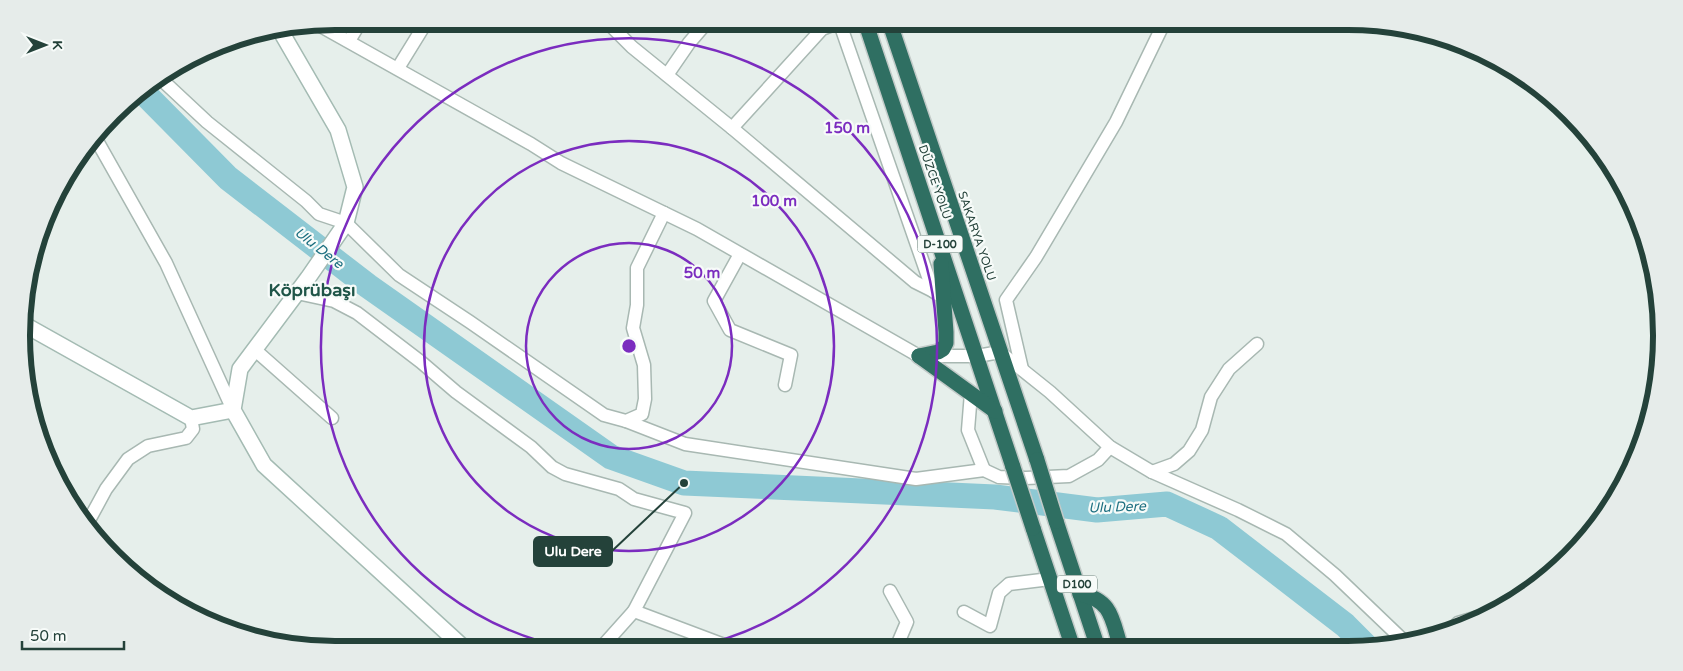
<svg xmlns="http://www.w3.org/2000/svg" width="1683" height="671" viewBox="0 0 1683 671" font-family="'Varela Round',sans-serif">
	<rect width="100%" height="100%" fill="#e6efeb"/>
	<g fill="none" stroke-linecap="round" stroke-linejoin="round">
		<!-- river -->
		<polyline stroke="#8ec9d4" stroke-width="25" points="142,91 228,178 368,286 611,457 684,483 995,497 1097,510 1167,504 1219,528 1345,625 1367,647"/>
		<defs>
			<g id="street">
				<polyline points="606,21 632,47 732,128 915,282 933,291"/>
				<polyline points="839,21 933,291 937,294"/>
				<polyline points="317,24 531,144 561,163 697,229 919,356 977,356 1000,352 1050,392 1110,447 1152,472 1238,510 1286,534 1335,575 1405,642"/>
				<polyline points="349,41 361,21"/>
				<polyline points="398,68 427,21"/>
				<polyline points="667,75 689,43 708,21"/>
				<polyline points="162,80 207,122 306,201 319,214 346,223 399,275 470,322 604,415 626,421 642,414 645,399 644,365 633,328 637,305 637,268 664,213"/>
				<polyline points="732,128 822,29 840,22"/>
				<polyline points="96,139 166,263 233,410"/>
				<polyline points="740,254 714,301 730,330 791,355 785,385"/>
				<polyline points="297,293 334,301 357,313 421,362 456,392 531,447 552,467 565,474 619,489 634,499 685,513 634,611 735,649"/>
				<polyline points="254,349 332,418"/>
				<polyline points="1022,369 1006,300 1036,257 1116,122 1165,21"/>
				<polyline points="971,393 968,430 984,470"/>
				<polyline points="626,421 685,444 916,479 984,470 999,477 1026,478 1069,476 1098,460 1110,447"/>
				<polyline points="1152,472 1174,464 1189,451 1202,430 1211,397 1229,369 1257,344"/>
				<polyline points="87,524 106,489 128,459 148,446 186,438 193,429 191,418"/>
				<polyline points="890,591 907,622 896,648"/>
				<polyline points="964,612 990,626 999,593 1009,584 1050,579"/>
				<polyline points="1453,628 1458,623 1495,612"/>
				<polyline points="600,649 634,611"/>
			</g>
			<g id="secondary">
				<polyline points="280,30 338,130 355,187 346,223 308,278 240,369 233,410 264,465 465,649"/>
				<polyline points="25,325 191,418 233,410"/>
			</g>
			<g id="highway">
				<polyline points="865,21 1013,467"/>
				<polyline points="889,21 1037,460"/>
				<polyline points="919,356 938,352 943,349 946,343 946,332 941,264"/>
				<polyline points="919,356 995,411"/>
				<polyline points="1056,521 1098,648"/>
				<polyline points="1033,528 1073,648"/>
				<path d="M1080 594C1113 600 1112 621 1121 648"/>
			</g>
		</defs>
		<!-- street casing -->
		<use href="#street" stroke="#a8b8b2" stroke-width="15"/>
		<!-- secondary casing -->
		<use href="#secondary" stroke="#a4bbb3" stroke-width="18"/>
		<!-- highway casing -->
		<use href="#highway" stroke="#c2cac8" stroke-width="18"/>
		<!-- street -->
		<use href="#street" stroke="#fff" stroke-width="12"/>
		<!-- secondary -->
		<use href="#secondary" stroke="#fff" stroke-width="15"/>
		<!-- highway -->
		<use href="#highway" stroke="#2f6f62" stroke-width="15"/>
		<defs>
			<g id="highway-bridge">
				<polyline points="1037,460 1056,521"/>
				<polyline points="1013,467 1033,528"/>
			</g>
		</defs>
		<!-- highway-bridge casing -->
		<use href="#highway-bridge" stroke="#c2cac8" stroke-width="18" stroke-linecap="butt"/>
		<!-- highway-bridge -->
		<use href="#highway-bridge" stroke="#2f6f62" stroke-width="15"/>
	</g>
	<!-- distance rings -->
	<g fill="none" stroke="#7b2cbf" stroke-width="2.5">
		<circle cx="629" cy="346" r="103"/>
		<circle cx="629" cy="346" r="205"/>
		<path d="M573 649A308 308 0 1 1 685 649"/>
	</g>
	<g text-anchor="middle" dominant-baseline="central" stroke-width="4.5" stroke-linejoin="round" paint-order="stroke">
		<!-- shield labels -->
		<g fill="#f7fbf9" stroke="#637a73" stroke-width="1">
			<rect x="917.5" y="235.5" width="45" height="17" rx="4"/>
			<rect x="1057" y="575.5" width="40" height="17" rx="4"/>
		</g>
		<g font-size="11" font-weight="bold" fill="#24423a">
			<text x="940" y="244">D-100</text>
			<text x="1077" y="584">D100</text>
		</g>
		<!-- street labels -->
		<g font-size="12" fill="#24423a" stroke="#f7fbf9">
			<text transform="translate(935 182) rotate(71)">DÜZCE YOLU</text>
			<text transform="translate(977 236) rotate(71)">SAKARYA YOLU</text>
		</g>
		<!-- water labels -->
		<g font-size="14" font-style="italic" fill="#1c6f80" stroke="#f7fbf9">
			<text transform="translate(319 248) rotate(38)">Ulu Dere</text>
			<text transform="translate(1117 507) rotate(-2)">Ulu Dere</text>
		</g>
		<!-- district labels -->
		<g font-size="18" font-weight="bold" fill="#1f5548" stroke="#f7fbf9">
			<text x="312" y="290">Köprübaşı</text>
		</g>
	</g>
	<!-- crop -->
	<path d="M0 0H1683V671H0ZM335 30H1348A305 305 0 0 1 1653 335V336A305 305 0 0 1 1348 641H335A305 305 0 0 1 30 336V335A305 305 0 0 1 335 30Z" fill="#e6ecea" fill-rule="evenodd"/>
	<path fill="none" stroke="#24423a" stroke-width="6" d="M335 30H1348A305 305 0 0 1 1653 335V336A305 305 0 0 1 1348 641H335A305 305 0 0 1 30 336V335A305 305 0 0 1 335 30Z"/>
	<circle cx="629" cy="346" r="8" fill="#7b2cbf" stroke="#f7fbf9" stroke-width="2.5"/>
	<g font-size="15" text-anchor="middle" font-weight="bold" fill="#7b2cbf" stroke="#f7fbf9" stroke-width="4.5" stroke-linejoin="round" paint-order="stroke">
		<text x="847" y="133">150 m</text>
		<text x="774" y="206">100 m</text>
		<text x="702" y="278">50 m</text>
	</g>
	<!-- callouts -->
	<path fill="none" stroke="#24423a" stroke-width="2" d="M684 483L612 551"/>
	<circle fill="#24423a" stroke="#f7fbf9" stroke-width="2" cx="684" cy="483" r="5"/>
	<rect fill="#24423a" stroke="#24423a" stroke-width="2" x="534" y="537" width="78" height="29" rx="5"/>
	<g font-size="14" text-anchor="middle" font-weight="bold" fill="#fff">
		<text x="573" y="556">Ulu Dere</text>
	</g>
	<!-- north arrow -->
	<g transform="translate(45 45) rotate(90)" stroke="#f7fbf9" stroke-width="4" paint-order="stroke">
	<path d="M0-4L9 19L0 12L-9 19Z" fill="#24423a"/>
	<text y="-8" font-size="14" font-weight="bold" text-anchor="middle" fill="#24423a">K</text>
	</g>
	<!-- scale -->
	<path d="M22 641v8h102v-8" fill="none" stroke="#24423a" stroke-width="2.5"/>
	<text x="30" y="641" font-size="15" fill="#24423a" stroke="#f7fbf9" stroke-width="4" paint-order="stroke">50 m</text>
</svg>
